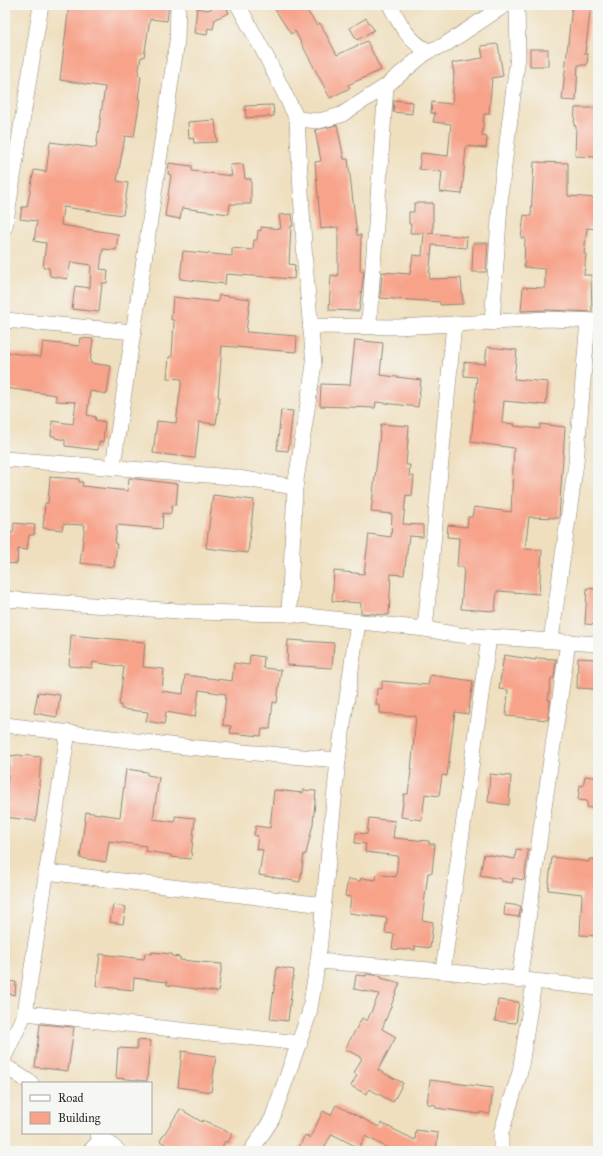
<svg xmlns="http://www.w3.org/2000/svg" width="603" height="1156" viewBox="0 0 603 1156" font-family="'IM FELL Great Primer',serif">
	<rect width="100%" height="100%" fill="#f6f6f2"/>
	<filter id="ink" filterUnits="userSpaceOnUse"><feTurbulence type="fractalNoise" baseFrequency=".025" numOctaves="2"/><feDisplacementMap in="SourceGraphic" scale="8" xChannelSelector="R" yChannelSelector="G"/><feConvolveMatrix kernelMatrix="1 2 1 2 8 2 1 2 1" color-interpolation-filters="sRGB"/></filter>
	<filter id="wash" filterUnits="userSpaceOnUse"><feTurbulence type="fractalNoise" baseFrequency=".012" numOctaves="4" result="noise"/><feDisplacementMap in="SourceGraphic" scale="16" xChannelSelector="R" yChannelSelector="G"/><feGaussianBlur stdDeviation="0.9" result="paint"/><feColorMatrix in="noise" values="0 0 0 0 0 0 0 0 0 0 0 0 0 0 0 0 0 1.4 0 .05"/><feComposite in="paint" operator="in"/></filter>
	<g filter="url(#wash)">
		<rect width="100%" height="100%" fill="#efdfbe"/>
		<g id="blocks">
			<!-- building -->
			<g fill="#f7a289">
				<polygon points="69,5 169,5 167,21 150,19 144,57 141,57 138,75 141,76 138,99 140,99 134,137 125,136 117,181 128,183 123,215 63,207 61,225 118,234 116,250 103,249 100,269 108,270 107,283 102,283 99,312 72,309 75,286 90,288 91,265 71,262 67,279 50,276 49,268 43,267 46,243 34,241 37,221 20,219 22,207 27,207 34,170 46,172 50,142 96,148 105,87 60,80"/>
				<polygon points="220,5 226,5 229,13 215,19 213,29 208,28 207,35 194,33 197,8 208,10"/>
				<polygon points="272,5 303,5 317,25 320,23 337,55 367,41 381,70 348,85 350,88 330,98 295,31 291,34"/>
				<polygon points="572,5 591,5 585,54 588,54 587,65 578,65 576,101 562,100"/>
				<polygon points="366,18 374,30 357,40 350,28"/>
				<polygon points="498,44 503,76 492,78 489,114 484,114 482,136 487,137 486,148 466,146 462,194 440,192 442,172 419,169 421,153 448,156 451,124 433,122 435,113 431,113 432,102 452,104 454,73 452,63 483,58 481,46"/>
				<rect x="530" y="49" width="18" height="17"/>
				<polygon points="394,100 413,102 412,114 393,112"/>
				<polygon points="273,105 274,116 246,118 245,106"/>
				<polygon points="575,108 598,108 598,157 575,156 576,126 574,126"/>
				<polygon points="215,120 217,142 194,143 193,138 189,139 188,122"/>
				<polygon points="337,125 344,159 348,159 357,235 361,235 360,271 364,271 359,311 329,310 331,275 338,276 338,227 321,229 315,162 321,161 315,130"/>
				<polygon points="534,162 568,163 568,196 598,198 598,229 587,228 584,254 586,254 584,275 591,275 592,312 548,310 521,311 523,287 545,288 545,269 524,267 525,238 521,238 524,215 531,216"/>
				<polygon points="169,163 192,166 192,171 232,176 230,165 243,164 245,179 251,179 251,204 230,204 229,214 182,208 180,219 165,216 171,175 168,174"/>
				<polygon points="414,203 433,203 433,233 428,233 467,237 466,248 432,245 429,279 461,278 463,304 440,305 440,302 380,298 382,272 410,274 413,255 422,256 424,233 410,233 411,224 409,224 409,212 414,212"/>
				<polygon points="292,214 293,226 291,226 289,264 295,265 294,279 226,274 225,284 180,279 183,251 232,256 232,248 253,250 254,240 257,240 258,230 261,231 261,227 281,229 279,215"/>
				<polygon points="473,243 488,243 486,272 472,272"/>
				<polygon points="219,295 250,299 246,332 297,336 296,352 222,346 218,397 220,397 216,424 199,422 195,458 153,453 157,421 176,423 182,379 167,378 169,357 172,357 174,320 171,320 173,297 218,302"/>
				<polygon points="80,338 93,339 90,363 111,366 107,394 90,391 87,415 96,417 95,420 105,422 103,442 99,442 98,450 65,446 65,440 55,438 55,436 51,436 52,421 73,424 76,402 56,401 56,395 5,388 5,352 41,357 43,342 79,346"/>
				<polygon points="355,340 383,343 380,375 421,380 418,407 376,402 375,408 320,406 321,384 350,385"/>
				<polygon points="487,347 517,350 514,379 548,382 546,405 504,401 502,423 515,424 514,426 540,429 540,424 565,427 559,518 529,517 525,549 542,550 539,594 497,591 495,611 461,609 464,567 457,567 459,538 447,537 448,525 467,527 468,517 472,517 474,507 511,512 514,448 471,442 477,377 464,376 464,362 485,364"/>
				<polygon points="281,410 293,411 288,451 277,450"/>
				<polygon points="381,424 409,426 406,465 410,465 409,476 414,476 412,496 406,495 403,524 423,525 423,537 409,536 404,575 391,574 389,615 361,613 361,603 332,601 334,571 364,574 369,534 391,537 392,514 371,512"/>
				<polygon points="50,477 79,479 79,482 83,482 82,486 128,491 129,478 178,484 176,505 172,505 171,514 163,513 162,529 117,525 115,544 117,544 114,567 80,563 85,525 63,524 62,530 43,528 45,503 48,503"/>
				<polygon points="213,495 254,500 248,553 206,548"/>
				<polygon points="14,523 35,525 34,535 29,535 27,550 18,549 17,564 5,563 5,532 13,533"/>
				<polygon points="587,588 598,589 598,625 585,624"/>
				<polygon points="71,635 145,642 143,667 164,669 162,691 183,694 185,675 232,681 234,663 249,665 250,655 264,657 263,668 281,670 277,703 273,702 270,729 262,729 261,736 230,733 231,726 223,725 226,694 199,690 195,717 166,712 164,724 146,721 148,712 121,709 121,705 119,705 124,667 93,662 92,668 69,666"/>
				<polygon points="288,640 334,643 332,668 287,665"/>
				<polygon points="504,655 536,660 536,658 556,659 554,678 551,678 548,700 550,700 548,720 506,716 508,690 499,689"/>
				<polygon points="578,658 597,659 595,689 577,688"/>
				<polygon points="430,675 473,681 468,714 455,712 447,776 442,775 439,796 425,794 422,820 401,817 404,794 408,794 411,771 416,716 380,713 380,705 376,705 377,688 382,689 382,681 428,685"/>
				<polygon points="38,692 60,695 57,717 34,713"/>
				<polygon points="18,755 41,757 39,785 40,785 36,821 5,817 5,785 7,785 10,756"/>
				<polygon points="126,769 147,772 147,775 159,777 153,819 175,822 175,816 195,818 191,859 171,857 171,855 145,851 146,846 109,841 106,862 80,858 86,812 120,817"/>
				<polygon points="490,774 511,776 509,805 488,802"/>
				<polygon points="585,776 598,778 598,809 587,807 587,801 578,800 580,785 583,786"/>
				<polygon points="274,790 303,793 303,790 316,791 313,824 306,854 304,854 300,882 259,875 263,850 256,849 258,836 254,835 256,826 270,828"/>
				<polygon points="369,818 395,821 393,838 429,841 429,844 435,844 432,873 428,873 422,920 433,922 430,948 415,946 415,950 407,949 407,950 392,949 394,934 385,933 387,918 349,913 351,897 345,896 348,879 360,881 361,878 376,880 377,874 396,877 398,856 365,852 366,844 355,843 356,833 367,834"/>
				<polygon points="516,849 528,850 524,880 513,878 512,883 501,881 501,879 480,875 484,854 515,859"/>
				<polygon points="552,857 589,862 589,859 598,860 598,936 580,935 582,894 548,890"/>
				<polygon points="505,904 521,906 519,917 504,915"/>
				<polygon points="113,905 126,907 123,924 110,922"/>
				<polygon points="152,952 172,954 172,956 180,957 180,960 222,964 218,992 167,985 167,982 134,978 133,990 96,986 100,954 144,959 145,953 152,954"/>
				<polygon points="277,967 294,970 288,1021 270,1019"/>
				<polygon points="366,974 382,976 381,978 400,983 382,1029 396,1037 378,1070 403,1083 393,1102 369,1089 366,1094 351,1086 357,1075 354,1073 362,1058 345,1049 362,1018 367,1021 379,994 354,989 356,975 366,976"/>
				<polygon points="5,981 16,982 15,995 5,993"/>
				<polygon points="498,1000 519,1002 516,1023 495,1021"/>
				<polygon points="40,1024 74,1027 68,1071 35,1067"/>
				<polygon points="137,1040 150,1041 147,1081 116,1078 118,1048 137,1049"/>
				<polygon points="182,1051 216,1056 211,1092 178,1087"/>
				<polygon points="430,1080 493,1088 490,1114 480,1112 480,1114 436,1108 436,1105 427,1104"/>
				<polygon points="336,1105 379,1127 381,1123 415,1140 416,1130 438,1133 436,1151 393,1151 365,1136 359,1148 332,1134 322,1151 297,1151 305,1135 310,1138 323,1111 331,1115"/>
				<polygon points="180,1109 202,1122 203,1120 232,1134 228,1143 225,1141 220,1151 176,1151 160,1141"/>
			</g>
		</g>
	</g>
	<g filter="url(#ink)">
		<use href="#blocks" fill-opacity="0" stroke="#8d8574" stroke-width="1"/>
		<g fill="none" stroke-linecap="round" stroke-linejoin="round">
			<defs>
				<g id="street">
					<polyline points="238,5 266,56 297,119 305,264 314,364 295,487 289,614"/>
					<path d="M390 5C400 24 408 41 428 51"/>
					<polyline points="297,119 319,121 341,115 386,86 428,51 443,46 505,5"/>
					<polyline points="5,227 41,5"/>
					<polyline points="5,320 134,332"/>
					<polyline points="369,322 386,86"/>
					<polyline points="492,323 501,189 518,56 517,5"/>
					<polyline points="310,326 398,327 548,319 597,321"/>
					<polyline points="5,459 232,477 295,487"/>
					<polyline points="113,466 177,41 178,5"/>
					<polyline points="5,599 193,612 289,614 425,629 459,635 598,644"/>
					<polyline points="425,629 454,324"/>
					<polyline points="551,640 576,463 588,321"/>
					<polyline points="5,725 186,747 338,760"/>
					<polyline points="46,872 324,905"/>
					<polyline points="318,961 443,971 598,988"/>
					<polyline points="443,971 489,637"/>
					<polyline points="519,981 568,642"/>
					<polyline points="25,1013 300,1043"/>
					<polyline points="5,1055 25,1013 68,732"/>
					<polyline points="5,1066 31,1083"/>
					<polyline points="97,1133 118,1151"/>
					<polyline points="90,1151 103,1137"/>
					<polyline points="251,1151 272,1119 309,1014 318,961 338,760 358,622"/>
					<polyline points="501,1151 501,1133 520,1072 534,982"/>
				</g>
			</defs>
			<!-- street casing -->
			<use href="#street" stroke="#8d8574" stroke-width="16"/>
			<!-- street -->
			<use href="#street" stroke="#fff" stroke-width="15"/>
		</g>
	</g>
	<!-- margin -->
	<rect width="603" height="1156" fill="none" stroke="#f6f6f2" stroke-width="20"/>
	<!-- legend -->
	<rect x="22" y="1082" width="130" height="52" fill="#f6f6f2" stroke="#a5a5a2"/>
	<rect x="30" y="1095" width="20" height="6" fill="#ffffff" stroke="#a5a5a2"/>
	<text x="58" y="1102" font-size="12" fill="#2b2b2b">Road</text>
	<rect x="30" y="1112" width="20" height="12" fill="#f7a289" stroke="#a5a5a2"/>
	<text x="58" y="1122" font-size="12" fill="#2b2b2b">Building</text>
</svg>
